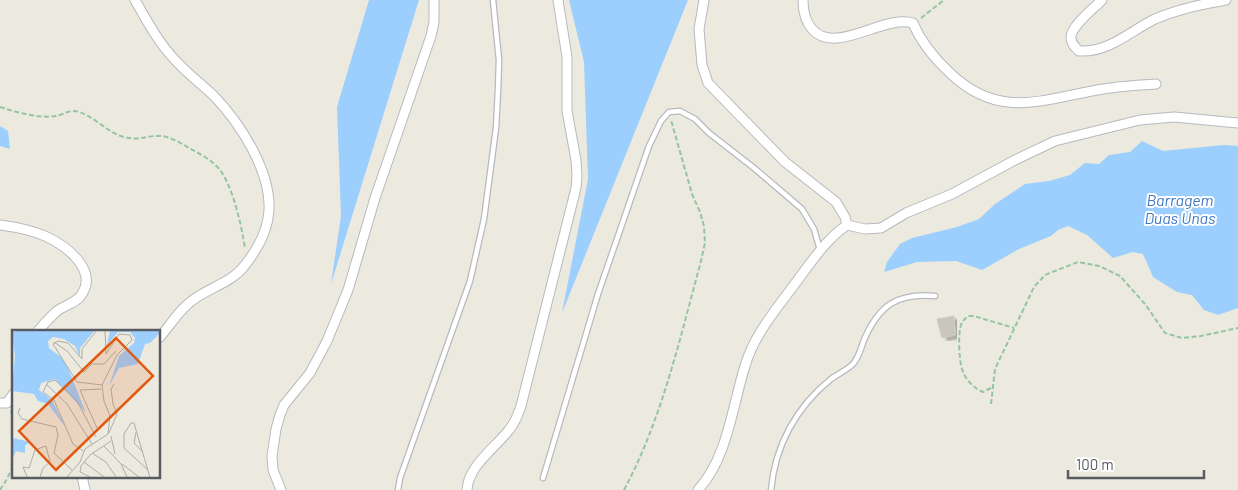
<svg xmlns="http://www.w3.org/2000/svg" width="1238" height="490" viewBox="0 0 1238 490" font-family="Barlow,sans-serif">
	<defs>
		<filter id="shadow"><feDropShadow dx="5" dy="3" stdDeviation="1" flood-color="#0004"/></filter>
	</defs>
	<rect width="100%" height="100%" fill="#eceadf"/>
	<!-- water -->
	<g fill="#9ccefe">
		<polygon points="369,0 419,0 331,284 341,216 337,107"/>
		<polygon points="569,0 688,0 562,313 588,179 584,62"/>
		<polygon points="0,126 8,131 10,149 0,146"/>
		<polygon points="1142,141 1163,151 1224,145 1238,146 1238,308 1218,315 1204,310 1192,295 1177,292 1153,277 1143,254 1133,252 1113,258 1087,235 1068,226 1058,230 1051,236 1019,249 982,270 956,261 917,262 884,272 887,262 900,244 912,238 957,227 979,219 995,204 1025,184 1049,181 1070,175 1085,163 1099,164 1109,155 1130,152"/>
	</g>
	<!-- building -->
	<polygon fill="#c8c6bf" stroke="#d0cbbe" filter="url(#shadow)" points="954,316 955,335 942,338 937,319"/>
	<g fill="none" stroke-linecap="round" stroke-linejoin="round">
		<defs>
			<g id="service">
				<polyline points="543,478 598,294 649,146 661,121 669,112 680,111 695,119 709,133 754,168 802,209 814,229 820,250"/>
				<polyline points="398,490 400,478 470,281 484,219 496,128 498,90 499,60 493,0"/>
				<path d="M771 490C775 446 796 407 831 379 838 374 847 370 853 364 859 357 861 348 864 340 879 305 897 293 935 296"/>
			</g>
			<g id="minor">
				<path d="M135 0C147 21 158 42 175 60 187 73 201 84 214 96 240 123 271 171 269 210 268 230 257 250 245 265 231 284 206 288 189 303 177 313 169 327 159 338"/>
				<path d="M803 0C803 11 805 21 812 29 835 56 884 14 913 23 921 42 934 58 949 72 999 121 1043 99 1103 89 1120 86 1139 85 1156 84"/>
				<path d="M1102 0C1094 8 1071 26 1071 37 1071 44 1075 47 1079 51 1109 53 1130 31 1155 19 1178 9 1202 4 1226 0"/>
				<path d="M0 225C15 227 31 230 45 236 65 245 98 269 82 294 77 303 65 305 57 311 50 317 44 324 38 331"/>
				<polyline points="847,225 865,229 881,228 906,213 952,194 1015,160 1055,141 1140,120 1174,117 1238,123"/>
				<polyline points="0,403 7,403 14,393"/>
				<polyline points="82,476 85,490"/>
				<polyline points="281,490 273,470 272,456 276,429 280,415 284,405 310,373 327,341 348,290 375,198 431,36 434,22 434,0"/>
				<path d="M467 490C468 466 495 448 509 430 515 423 518 415 521 406L576 188 577 176 576 160 567 111V57L558 0"/>
				<path d="M698 490C728 457 732 407 745 366 754 335 775 311 794 285 810 264 825 240 847 225L845 217 836 202 785 162 708 83 702 65 699 29 704 0"/>
			</g>
		</defs>
		<!-- service casing -->
		<use href="#service" stroke="#b7b9bf" stroke-width="7"/>
		<!-- minor casing -->
		<use href="#minor" stroke="#b7b9bf" stroke-width="11"/>
		<!-- path -->
		<g stroke="#94c4a5" stroke-width="2" stroke-dasharray="5 2.5" stroke-linecap="butt">
			<polyline points="921,18 944,0"/>
			<path d="M0 107C15 112 41 119 56 116 62 115 67 111 74 111 90 112 107 133 124 137 139 141 148 135 161 136 171 137 181 143 189 148 200 154 212 160 220 170 233 187 242 227 245 249"/>
			<path d="M991 388 983 392C973 388 965 379 962 369 959 360 958 334 961 325 962 321 965 319 968 316H974L1014 328"/>
			<polyline points="991,404 995,369 1034,287 1045,275 1078,262 1099,266 1120,276 1145,304 1165,333 1182,338 1201,336 1238,328"/>
			<polyline points="11,411 14,421"/>
			<polyline points="0,490 7,479 14,464"/>
			<path d="M624 490C662 419 680 338 701 261L705 243 704 226 700 212 692 194 671 120"/>
		</g>
		<!-- service -->
		<use href="#service" stroke="#fff" stroke-width="4.5"/>
		<!-- minor -->
		<use href="#minor" stroke="#fff" stroke-width="9"/>
	</g>
	<g text-anchor="middle" dominant-baseline="central" stroke-width="4" stroke-linejoin="round" paint-order="stroke">
		<!-- water labels -->
		<g font-size="16" font-style="italic" fill="#4077c1" stroke="#fff">
			<text x="1180" y="199">Barragem<tspan x="1180" dy="18">Duas Unas</tspan></text>
		</g>
	</g>
	<!-- overview -->
	<g transform="translate(12 330)">
		<rect width="148" height="148" fill="#eceadf"/>
		<path d="M15 0H83L68 18V27L63 16 52 9 41 7 36 11 37 18 49 27 56 38 74 83 43 49 29 53 27 60 40 70 54 98 36 74 26 71 22 64 0 61 3 26 0 2ZM98 0H147V4L138 13 133 14 126 34 107 38 97 56 107 26 122 13 123 8 118 2H106L95 15ZM0 108 19 112 13 115V123L4 121 0 130Z" fill="#9ccefe"/>
		<path fill="none" stroke="#adada9" stroke-width="1" d="M42 12 55 21 72 42 80 34H92L104 21M34 54 55 74 80 114M90 55 105 25 120 10 118 5 107 4 94 24 93 0M8 78 6 83 10 89 44 97 46 105 42 123 60 140M85 98 68 60 89 59M124 102 122 113 130 121M97 103 105 84 101 74 99 59 102 54M99 106 103 124M92 116 109 134 115 147M71 121 61 114 42 70 31 62 36 52 43 50 65 71 84 107M80 123 94 132 104 147M72 132 92 147M110 134 127 147M136 140 112 118V104L119 93H122L126 107 137 144 138 147M15 147 11 137 17 138 23 120 34 116 38 132 31 138 28 147M55 147 68 132 73 119 96 104 98 86 92 71 90 55 65 52 41 14 46 11 56 13 70 29V19L85 0M78 147 68 142 69 136 78 125 99 111"/>
		<path fill="#e15910" fill-opacity="0.15" stroke="#e15910" stroke-width="2.5" d="M104 8 141 46 44 140 7 101Z"/>
		<rect width="148" height="148" fill="none" stroke="#585b61" stroke-width="2.5"/>
	</g>
	<!-- scale -->
	<path d="M1068 470v8h136v-8" fill="none" stroke="#585b61" stroke-width="2.5"/>
	<text x="1076" y="470" font-size="15" fill="#585b61" stroke="#ffffff" stroke-width="4" paint-order="stroke">100 m</text>
</svg>
